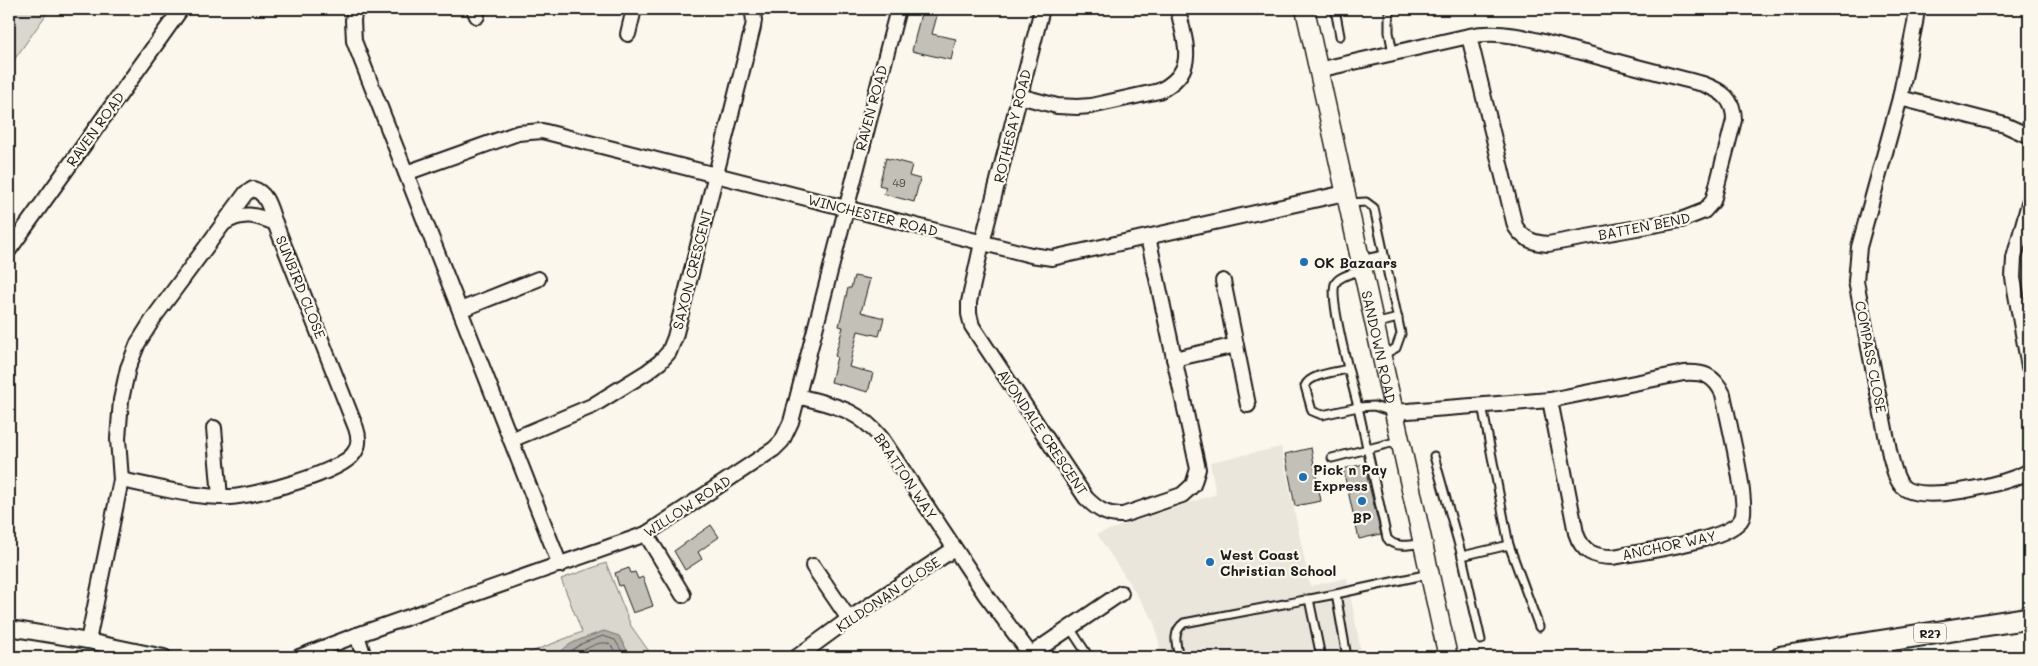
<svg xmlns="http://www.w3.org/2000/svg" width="2038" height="666" viewBox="0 0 2038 666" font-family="Mali,sans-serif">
	<rect width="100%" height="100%" fill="#fbf7ec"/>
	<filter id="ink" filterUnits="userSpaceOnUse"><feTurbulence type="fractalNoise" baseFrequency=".02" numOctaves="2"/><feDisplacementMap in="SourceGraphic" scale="10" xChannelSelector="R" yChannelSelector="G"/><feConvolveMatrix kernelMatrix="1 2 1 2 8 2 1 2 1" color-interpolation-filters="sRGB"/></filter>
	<g filter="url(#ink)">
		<!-- built -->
		<polygon fill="#eae6dc" points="1281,447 1310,586 1347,578 1362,657 1162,657 1154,621 1097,534 1216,494 1210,462"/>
		<!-- green -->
		<g fill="#dad7ce" stroke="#7b7a75">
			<polygon points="9,9 50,9 9,67"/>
			<polygon points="606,563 631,626 653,657 522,657 521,656 582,632 561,579"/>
		</g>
		<!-- water -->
		<path fill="#afaca5" stroke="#74726e" d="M604 631 619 636 631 657H557C565 642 588 637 604 631Z"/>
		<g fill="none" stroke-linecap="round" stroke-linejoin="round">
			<!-- shore -->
			<g stroke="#575653" stroke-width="1">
				<polyline points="562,657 583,643 603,636 615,640 625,657"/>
				<path d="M572 657C581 652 599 639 609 644 613 647 616 653 618 657"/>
			</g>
		</g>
		<!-- building -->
		<g fill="#c3c0b8" stroke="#1c1c1c">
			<polygon points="922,9 938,12 932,34 956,39 951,60 912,51"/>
			<polygon points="886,158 912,165 909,176 920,179 914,202 884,194 886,187 879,185"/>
			<polygon points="854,276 870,279 861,312 884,318 879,336 858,331 849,367 873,373 868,392 831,382 837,357 835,356 843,327 839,326 848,288 851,288"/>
			<polygon points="1311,448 1321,501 1295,506 1285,454"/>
			<polygon points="1364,464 1381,534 1359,539 1343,469"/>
			<polygon points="711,525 719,537 698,552 702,559 685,570 674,551"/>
			<polygon points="629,568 631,573 635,572 638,579 643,577 653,606 633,613 622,585 619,586 615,573"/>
		</g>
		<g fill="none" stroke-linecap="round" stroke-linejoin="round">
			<defs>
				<g id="service">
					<polyline points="1335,9 1340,36"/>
					<polyline points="1389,9 1389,32 1393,53"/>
					<polyline points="1348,203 1366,202 1374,208 1401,334 1396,348 1383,355"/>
					<polyline points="1360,260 1384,255"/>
					<path d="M1362 270C1354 273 1338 276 1335 284 1329 301 1353 387 1358 407L1374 406 1392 412"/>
					<polyline points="1374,324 1398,318"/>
					<path d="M1348 369C1336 372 1310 374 1305 386L1312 411 1322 415 1358 407 1387 538C1394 549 1411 545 1422 543"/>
					<polyline points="1482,405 1509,545 1539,627"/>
					<polyline points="1434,456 1462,556 1481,640"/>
					<polyline points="1332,458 1399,441"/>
					<polyline points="1462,556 1509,545"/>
					<polyline points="1336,594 1347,657"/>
					<polyline points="1309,599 1321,657"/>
					<polyline points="1070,628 1089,657"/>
					<path d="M1179 657C1176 644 1172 632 1184 623L1336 594 1429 574"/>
				</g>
				<g id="minor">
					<polyline points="355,9 353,20 354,41 560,565"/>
					<polyline points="474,9 477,16"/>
					<path d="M1042 9 982 243 969 302V314L972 326 1086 498C1097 509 1107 516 1123 515L1182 495 1193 485 1198 469 1148 237"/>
					<path d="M1917 9 1915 23 1900 98 1859 247 1856 281 1890 455C1893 465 1895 479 1903 487 1920 504 2010 484 2029 471"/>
					<polyline points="628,34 634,9"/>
					<path d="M1318 70 1469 36C1508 28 1547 44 1585 53 1624 64 1664 74 1703 84 1722 91 1734 99 1734 120L1713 201 1704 211 1681 220 1548 244C1533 243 1523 239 1515 226L1469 36"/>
					<path d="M1019 96 1057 106 1077 107 1091 106 1159 91C1199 71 1185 44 1178 9"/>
					<polyline points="1900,98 2005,125 2029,136"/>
					<polyline points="406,173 518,133 542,131 1031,255 1052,258 1345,193"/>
					<polyline points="2029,203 2014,258 2013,278 2029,367"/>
					<polyline points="9,250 181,9"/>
					<polyline points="1223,281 1248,405"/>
					<polyline points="460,310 538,279"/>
					<polyline points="1174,359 1236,345"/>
					<path d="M798 396C834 406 857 408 882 439L985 594 1031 655"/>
					<path d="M1395 412 1550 400 1684 373C1704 372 1714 375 1723 394 1727 416 1749 503 1742 518 1732 541 1638 552 1613 557 1594 557 1582 552 1576 533L1550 400"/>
					<polyline points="214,428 220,497"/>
					<polyline points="511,440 592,406 647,372 660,362 669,352 675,337 753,27 754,20 752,9"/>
					<path d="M121 480C157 487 194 498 230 497 254 496 341 473 354 453 360 445 359 437 356 428L275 223C256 215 243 211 224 223"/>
					<polyline points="646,534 683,595"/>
					<polyline points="813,566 849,619"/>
					<polyline points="9,628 88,641 164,657"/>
					<polyline points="357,635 364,657"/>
					<path d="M88 641 121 480 118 439 121 400 128 368 138 343 155 316 246 193 253 189C268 193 270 211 275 223"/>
					<polyline points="299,657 357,635 646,534 774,449 782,441 791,422 898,9"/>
					<polyline points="797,657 849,619 954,549"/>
					<polyline points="1027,657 1121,593"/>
				</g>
				<g id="tertiary">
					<path id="s1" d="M1305 9 1448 657"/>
				</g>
				<polyline id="primary" points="1782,657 2029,618"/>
			</defs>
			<!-- service casing -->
			<use href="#service" stroke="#1c1c1c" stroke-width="11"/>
			<!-- minor casing -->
			<use href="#minor" stroke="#1c1c1c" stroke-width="18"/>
			<!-- tertiary casing -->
			<use href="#tertiary" stroke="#1c1c1c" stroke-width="21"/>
			<!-- primary casing -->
			<use href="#primary" stroke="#1c1c1c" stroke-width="25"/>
			<!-- service -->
			<use href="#service" stroke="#fbf7ec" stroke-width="7"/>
			<!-- minor -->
			<use href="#minor" stroke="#fbf7ec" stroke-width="14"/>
			<!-- tertiary -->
			<use href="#tertiary" stroke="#fbf7ec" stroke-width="18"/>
			<!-- primary -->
			<use href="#primary" stroke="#fbf7ec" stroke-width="21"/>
		</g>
	</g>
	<!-- markers -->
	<g fill="#1f6fb2" stroke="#fbf7ec" stroke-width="2">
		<circle cx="1304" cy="262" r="5"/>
		<circle cx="1303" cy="477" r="5"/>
		<circle cx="1362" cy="501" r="5"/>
		<circle cx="1210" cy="562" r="5"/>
	</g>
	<g text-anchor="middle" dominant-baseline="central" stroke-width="4.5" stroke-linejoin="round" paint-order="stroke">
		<!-- number labels -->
		<g font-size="11" fill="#464543">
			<text x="899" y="182">49</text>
		</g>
		<!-- shield labels -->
		<rect fill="#fbf7ec" stroke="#5f5e5a" stroke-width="1" x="1914" y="623.5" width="32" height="19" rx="4"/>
		<g font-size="12" font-weight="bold" fill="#1c1c1c">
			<text x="1930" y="633">R27</text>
		</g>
		<!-- street labels -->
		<g font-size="14" fill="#1c1c1c" stroke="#fbf7ec">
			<text transform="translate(871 108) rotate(-75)">RAVEN ROAD</text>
			<text transform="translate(1012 126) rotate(-76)">ROTHESAY ROAD</text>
			<text transform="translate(95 129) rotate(-54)">RAVEN ROAD</text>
			<text transform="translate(873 215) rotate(14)">WINCHESTER ROAD</text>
			<text transform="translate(1644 226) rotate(-11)">BATTEN BEND</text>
			<text transform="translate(692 269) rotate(-76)">SAXON CRESCENT</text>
			<text transform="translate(301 287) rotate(68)">SUNBIRD CLOSE</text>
			<text stroke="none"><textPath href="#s1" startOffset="346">SANDOWN ROAD</textPath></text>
			<text transform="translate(1871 357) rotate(79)">COMPASS CLOSE</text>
			<text transform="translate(1043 432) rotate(56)">AVONDALE CRESCENT</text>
			<text transform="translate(906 476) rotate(56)">BRATTON WAY</text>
			<text transform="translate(687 506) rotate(-33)">WILLOW ROAD</text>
			<text transform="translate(1669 545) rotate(-12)">ANCHOR WAY</text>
			<text transform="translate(888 594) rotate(-34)">KILDONAN CLOSE</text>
		</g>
		<!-- poi labels -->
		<g font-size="14" font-weight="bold" fill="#1c1c1c" stroke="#fbf7ec" text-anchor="start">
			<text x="1314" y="262">OK Bazaars</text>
			<text x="1313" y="469">Pick n Pay<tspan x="1313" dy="16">Express</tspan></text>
			<text x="1362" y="517" text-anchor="middle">BP</text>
			<text x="1220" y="554">West Coast<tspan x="1220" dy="16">Christian School</tspan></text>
		</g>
	</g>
	<!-- margin -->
	<rect width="2038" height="666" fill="none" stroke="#fbf7ec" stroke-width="30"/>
	<rect x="15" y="15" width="2008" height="636" fill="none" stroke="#1c1c1c" stroke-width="2" filter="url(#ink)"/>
</svg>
